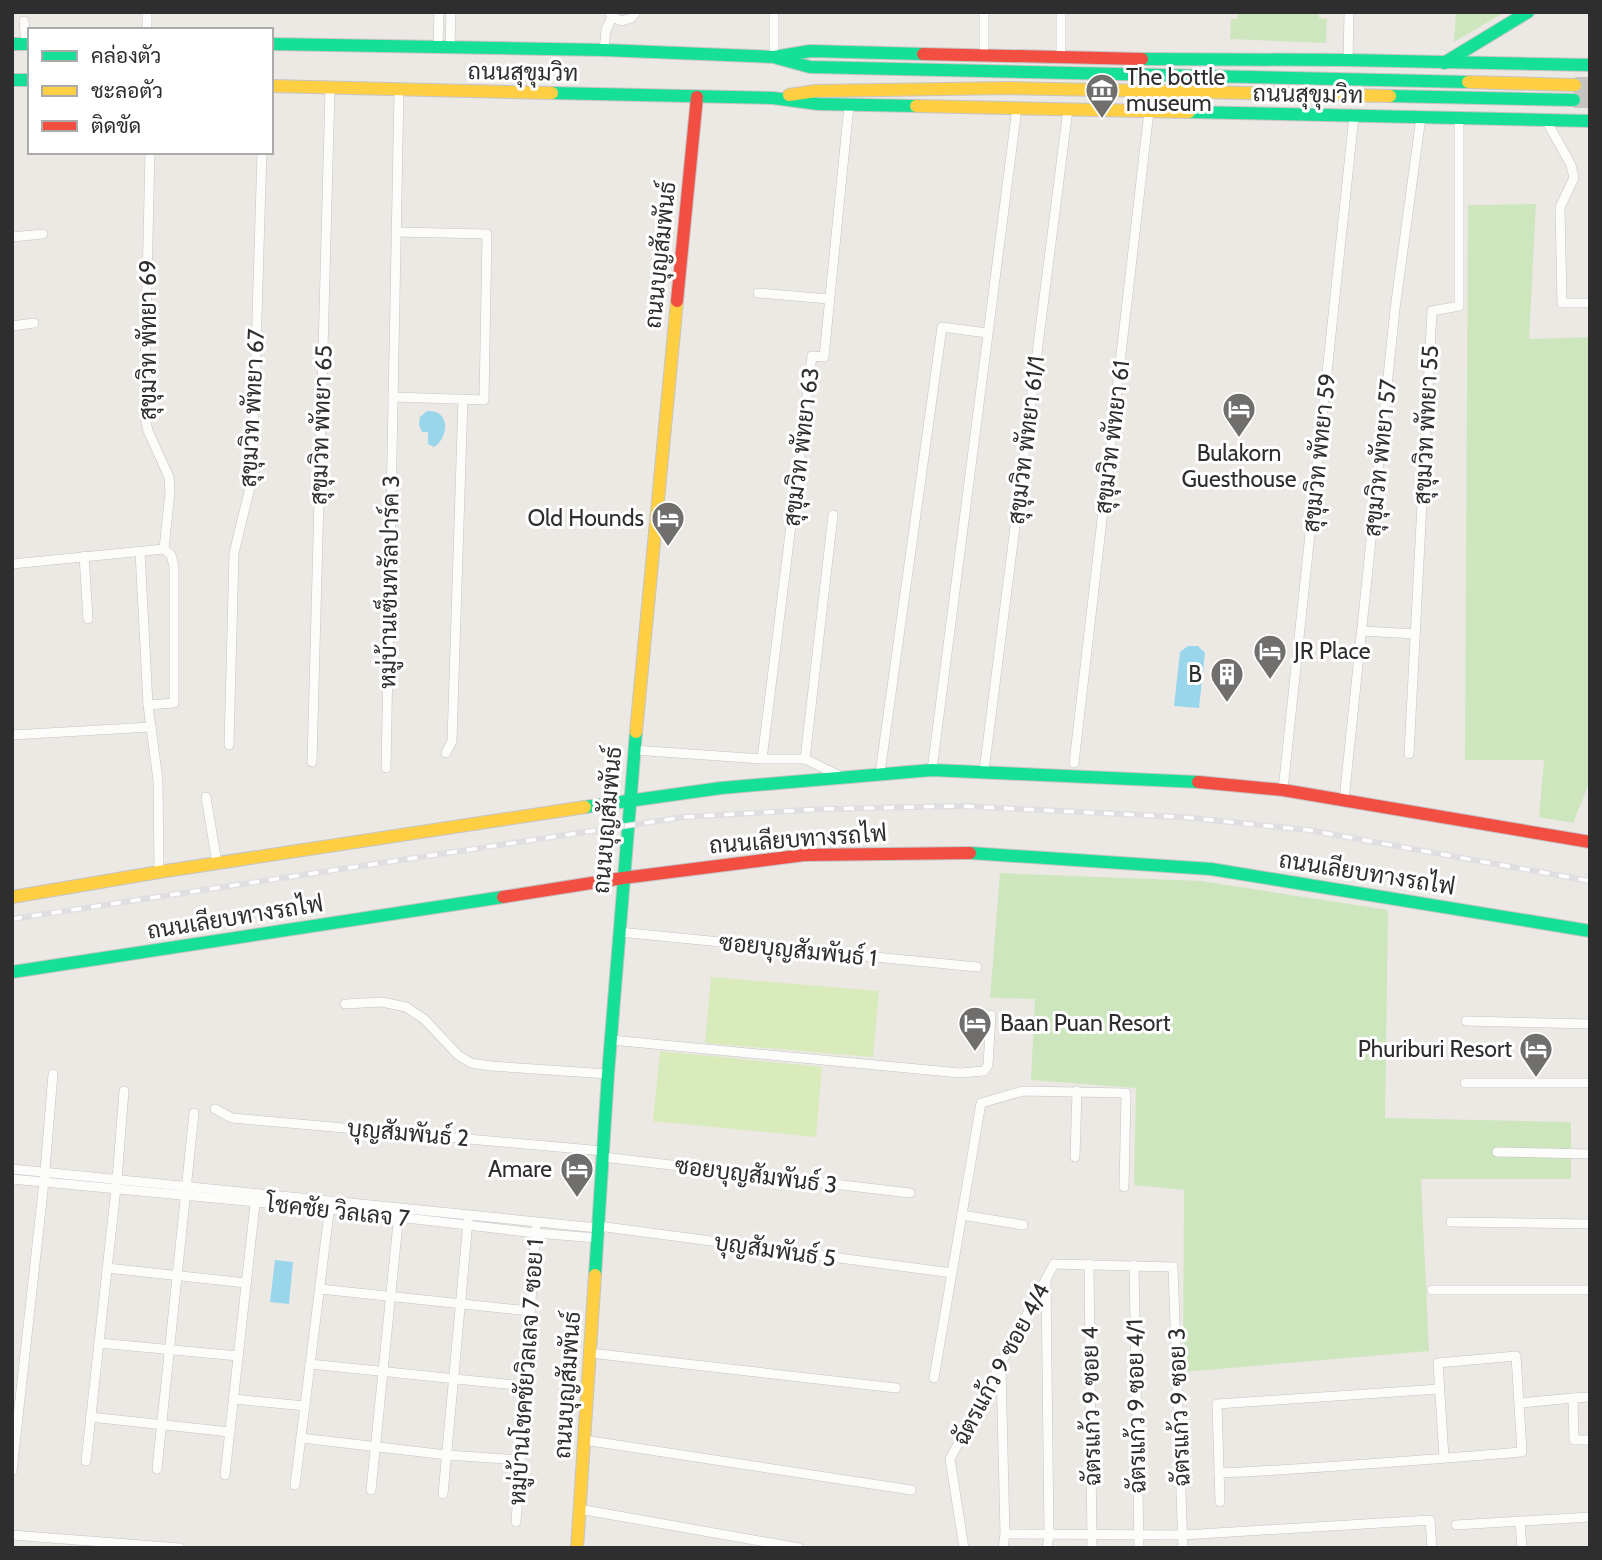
<svg xmlns="http://www.w3.org/2000/svg" width="1602" height="1560" viewBox="0 0 1602 1560" font-family="Cabin,Sarabun,sans-serif">
	<rect width="100%" height="100%" fill="#ece8e4"/>
	<!-- green -->
	<g fill="#cee6be">
		<polygon points="1238,12 1319,12 1319,18 1327,19 1326,43 1230,39 1231,19 1237,19"/>
		<polygon points="1456,12 1505,12 1454,42"/>
		<polygon points="1536,204 1529,339 1590,337 1590,781 1573,823 1539,817 1544,760 1465,760 1468,205"/>
		<polygon points="1000,873 1201,881 1388,910 1385,1118 1571,1122 1571,1179 1421,1179 1429,1351 1183,1372 1184,1190 1134,1185 1136,1088 1031,1080 1035,999 990,998"/>
	</g>
	<!-- pitch -->
	<g fill="#d9eabb">
		<polygon points="711,977 879,991 873,1057 705,1043"/>
		<polygon points="660,1051 822,1067 816,1137 653,1121"/>
	</g>
	<!-- water -->
	<g fill="#99d6ec">
		<path d="M427 411C451 409 449 438 434 447L428 444V432H422L419 425 420 417Z"/>
		<polygon points="1188,646 1198,646 1205,653 1199,708 1174,706 1180,652"/>
		<polygon points="275,1260 293,1262 289,1304 270,1302"/>
	</g>
	<g fill="none" stroke-linecap="round" stroke-linejoin="round">
		<!-- highway-tunnel -->
		<g stroke="#c6c3c0" stroke-width="16" stroke-dasharray="16 8" stroke-linecap="butt">
			<polyline points="1575,85 1590,85"/>
			<polyline points="1574,100 1590,100"/>
		</g>
		<defs>
			<g id="street">
				<polyline points="147,12 147,30"/>
				<polyline points="609,12 612,17 622,21 631,18 636,12"/>
				<polyline points="984,12 984,54"/>
				<polyline points="1061,12 1061,57"/>
				<polyline points="24,21 26,44"/>
				<polyline points="438,48 439,12"/>
				<polyline points="450,48 451,12"/>
				<polyline points="604,50 606,30 612,17"/>
				<polyline points="774,57 774,12"/>
				<polyline points="1348,60 1349,12"/>
				<polyline points="1546,120 1571,165 1574,178 1560,207 1562,303 1590,303"/>
				<polyline points="150,152 144,412 148,431 169,477 170,492 164,549"/>
				<polyline points="12,237 43,234"/>
				<polyline points="758,293 829,299"/>
				<polyline points="12,326 34,323"/>
				<polyline points="393,397 484,400 487,234 396,232"/>
				<polyline points="140,552 148,705 158,780 159,872"/>
				<polyline points="84,556 88,619"/>
				<polyline points="12,564 164,549"/>
				<polyline points="1362,631 1415,634"/>
				<polyline points="148,705 174,703 174,566 171,555 164,549"/>
				<polyline points="12,735 151,727"/>
				<polyline points="229,745 234,553 252,479 262,152"/>
				<polyline points="634,750 762,759 805,759 840,776"/>
				<polyline points="446,753 452,741 463,399"/>
				<polyline points="1409,754 1432,311 1459,306 1459,118"/>
				<polyline points="762,759 812,356 824,357 849,105"/>
				<polyline points="805,759 833,515"/>
				<polyline points="312,762 330,88"/>
				<polyline points="1074,763 1149,111"/>
				<polyline points="386,768 399,90"/>
				<polyline points="932,770 1017,108"/>
				<polyline points="984,771 1068,109"/>
				<polyline points="880,773 942,327 987,333"/>
				<polyline points="1283,790 1354,116"/>
				<polyline points="206,797 217,863"/>
				<polyline points="1344,800 1395,309 1421,117"/>
				<polyline points="619,932 977,967"/>
				<polyline points="345,1004 382,1002 406,1007 424,1019 458,1055 471,1063 491,1066 608,1074"/>
				<polyline points="1466,1021 1590,1024"/>
				<polyline points="611,1040 960,1073 984,1071 988,1065 991,1015"/>
				<polyline points="1465,1083 1590,1083"/>
				<polyline points="215,1109 232,1118 603,1151"/>
				<polyline points="1497,1152 1590,1154"/>
				<polyline points="603,1157 910,1193"/>
				<polyline points="1075,1157 1077,1091"/>
				<polyline points="12,1169 598,1228"/>
				<polyline points="12,1179 329,1209 535,1233 597,1238"/>
				<polyline points="962,1215 1023,1225"/>
				<polyline points="1451,1222 1590,1224"/>
				<polyline points="598,1226 952,1273"/>
				<polyline points="1089,1264 1092,1548"/>
				<polyline points="1134,1265 1139,1548"/>
				<polyline points="107,1268 246,1283"/>
				<polyline points="1046,1280 1049,1536 1047,1548"/>
				<polyline points="320,1289 530,1311"/>
				<polyline points="1432,1290 1590,1290"/>
				<polyline points="99,1343 238,1356"/>
				<polyline points="590,1353 896,1388"/>
				<polyline points="310,1364 525,1386"/>
				<polyline points="1001,1368 1005,1534 1003,1548"/>
				<polyline points="934,1378 981,1103 1023,1091 1126,1093 1124,1187"/>
				<polyline points="1590,1397 1573,1398 1574,1440 1590,1440"/>
				<polyline points="234,1399 305,1406"/>
				<polyline points="1520,1403 1573,1398"/>
				<polyline points="90,1417 230,1432"/>
				<polyline points="301,1438 447,1455 520,1460"/>
				<polyline points="584,1440 911,1490"/>
				<polyline points="86,1461 117,1179 124,1091"/>
				<polyline points="157,1469 194,1113"/>
				<polyline points="12,1471 44,1182 53,1074"/>
				<path d="M1219 1473C1320 1469 1421 1460 1522 1452L1516 1356 1438 1363 1444 1458"/>
				<polyline points="225,1475 256,1195"/>
				<polyline points="295,1485 330,1205"/>
				<polyline points="371,1490 399,1213"/>
				<polyline points="443,1494 468,1221"/>
				<polyline points="1220,1502 1217,1404 1439,1389"/>
				<polyline points="579,1509 799,1548"/>
				<polyline points="516,1522 536,1227"/>
				<polyline points="1520,1522 1522,1548"/>
				<polyline points="1456,1525 1590,1517"/>
				<polyline points="1005,1534 1183,1535 1430,1520 1432,1548"/>
				<polyline points="12,1535 180,1548"/>
				<polyline points="964,1548 950,1459 1054,1264 1173,1267 1183,1548"/>
			</g>
			<g id="fast">
				<polyline points="12,44 30,44"/>
				<polyline points="271,44 604,50 774,57 810,51 923,54"/>
				<polyline points="777,58 810,67 1468,82"/>
				<polyline points="1142,59 1348,60 1590,65"/>
				<polyline points="1444,63 1528,12"/>
				<polyline points="12,80 30,80"/>
				<polyline points="552,93 773,98 818,104 916,106"/>
				<polyline points="1390,96 1574,100"/>
				<polyline points="1189,112 1590,121"/>
				<polyline points="585,807 721,788 932,770 1198,782"/>
				<polyline points="970,853 1211,869 1590,931"/>
				<polyline points="12,972 503,897"/>
				<polyline points="595,1275 608,1074 636,732"/>
			</g>
			<g id="slow">
				<polyline points="1468,82 1575,85"/>
				<polyline points="271,86 552,93"/>
				<polyline points="789,95 816,91 1009,88 1390,96"/>
				<polyline points="916,106 1189,112"/>
				<polyline points="636,732 677,301"/>
				<polyline points="12,897 159,872 585,807"/>
				<polyline points="577,1548 595,1275"/>
			</g>
			<g id="jam">
				<polyline points="923,54 1142,59"/>
				<polyline points="677,301 697,97"/>
				<polyline points="1198,782 1283,790 1590,842"/>
				<polyline points="503,897 623,878 804,855 970,853"/>
			</g>
		</defs>
		<!-- street casing -->
		<use href="#street" stroke="#c5c4c5" stroke-width="10"/>
		<!-- fast casing -->
		<use href="#fast" stroke="#c5c4c5" stroke-width="14"/>
		<!-- slow casing -->
		<use href="#slow" stroke="#c5c4c5" stroke-width="14"/>
		<!-- jam casing -->
		<use href="#jam" stroke="#c5c4c5" stroke-width="14"/>
		<!-- street -->
		<use href="#street" stroke="#fcfcfb" stroke-width="9"/>
		<!-- fast -->
		<use href="#fast" stroke="#16e098" stroke-width="12"/>
		<!-- slow -->
		<use href="#slow" stroke="#ffcf43" stroke-width="12"/>
		<!-- jam -->
		<use href="#jam" stroke="#f24e42" stroke-width="12"/>
		<defs>
			<polyline id="rail" points="12,919 684,817 823,809 961,806 1181,817 1308,830 1590,881"/>
		</defs>
		<!-- rail casing -->
		<use href="#rail" stroke="#dfdfe1" stroke-width="6"/>
		<!-- rail -->
		<use href="#rail" stroke="#fff" stroke-width="3.5" stroke-dasharray="10" stroke-linecap="butt"/>
	</g>
	<!-- icons -->
	<defs>
		<symbol id="museum-pin" viewBox="-11 -11 22 30"><path d="M0 17L-7.5 6A9.5 9.5 0 1 1 7.5 6Z" fill="#706f6e" stroke="#fff"/><path d="M0-6L6-3V-2H-6V-3ZM-5-1h2V3h-2ZM-1-1h2V3h-2ZM3-1h2V3H3ZM-6 4H6V6H-6Z" fill="#fff"/></symbol>
		<symbol id="hotel-pin" viewBox="-11 -11 22 30"><path d="M0 17L-7.5 6A9.5 9.5 0 1 1 7.5 6Z" fill="#706f6e" stroke="#fff"/><path d="M-6-4.5h1.5V1H6V5H4.5V3h-9V5H-6ZM-4 0a1.8 1.8 0 1 1 3.6 0ZM.5 0V-2.5h3Q6-2.5 6 0Z" fill="#fff"/></symbol>
		<symbol id="building-pin" viewBox="-11 -11 22 30"><path d="M0 17L-7.5 6A9.5 9.5 0 1 1 7.5 6Z" fill="#706f6e" stroke="#fff"/><path d="M-4-6H4V6H1V3H-1V6H-4ZM-2.5-4.3h1.7v1.8h-1.7ZM.8-4.3h1.7v1.8H.8ZM-2.5-1h1.7V.8h-1.7ZM.8-1h1.7V.8H.8Z" fill="#fff"/></symbol>
	</defs>
	<g fill-rule="evenodd">
		<use href="#museum-pin" x="1083" y="71" width="38" height="52"/>
		<use href="#hotel-pin" x="1220" y="390" width="38" height="52"/>
		<use href="#hotel-pin" x="649" y="499" width="38" height="52"/>
		<use href="#hotel-pin" x="1251" y="632" width="38" height="52"/>
		<use href="#building-pin" x="1208" y="655" width="38" height="52"/>
		<use href="#hotel-pin" x="956" y="1004" width="38" height="52"/>
		<use href="#hotel-pin" x="1517" y="1030" width="38" height="52"/>
		<use href="#hotel-pin" x="558" y="1150" width="38" height="52"/>
	</g>
	<g text-anchor="middle" dominant-baseline="central" stroke-width="6" stroke-linejoin="round" paint-order="stroke">
		<!-- street labels -->
		<g font-size="23" fill="#2e2e2e" stroke="#fff">
			<text transform="translate(523 72) rotate(1)">ถนนสุขุมวิท</text>
			<text transform="translate(1308 94) rotate(1)">ถนนสุขุมวิท</text>
			<text transform="translate(660 255) rotate(-84)">ถนนบุญสัมพันธ์</text>
			<text transform="translate(148 340) rotate(-90)">สุขุมวิท พัทยา 69</text>
			<text transform="translate(252 408) rotate(-87)">สุขุมวิท พัทยา 67</text>
			<text transform="translate(321 425) rotate(-88)">สุขุมวิท พัทยา 65</text>
			<text transform="translate(1426 425) rotate(-87)">สุขุมวิท พัทยา 55</text>
			<text transform="translate(1112 437) rotate(-83)">สุขุมวิท พัทยา 61</text>
			<text transform="translate(1026 440) rotate(-83)">สุขุมวิท พัทยา 61/1</text>
			<text transform="translate(801 447) rotate(-83)">สุขุมวิท พัทยา 63</text>
			<text transform="translate(1319 453) rotate(-84)">สุขุมวิท พัทยา 59</text>
			<text transform="translate(1380 458) rotate(-84)">สุขุมวิท พัทยา 57</text>
			<text transform="translate(389 582) rotate(-89)">หมู่บ้านเซ็นทรัลปาร์ค 3</text>
			<text transform="translate(607 820) rotate(-85)">ถนนบุญสัมพันธ์</text>
			<text transform="translate(798 839) rotate(-4)">ถนนเลียบทางรถไฟ</text>
			<text transform="translate(1367 873) rotate(9)">ถนนเลียบทางรถไฟ</text>
			<text transform="translate(235 917) rotate(-9)">ถนนเลียบทางรถไฟ</text>
			<text transform="translate(798 950) rotate(6)">ซอยบุญสัมพันธ์ 1</text>
			<text transform="translate(408 1133) rotate(5)">บุญสัมพันธ์ 2</text>
			<text transform="translate(756 1175) rotate(7)">ซอยบุญสัมพันธ์ 3</text>
			<text transform="translate(338 1211) rotate(6)">โชคชัย วิลเลจ 7</text>
			<text transform="translate(775 1250) rotate(8)">บุญสัมพันธ์ 5</text>
			<text transform="translate(1001 1364) rotate(-62)">ฉัตรแก้ว 9 ซอย 4/4</text>
			<text transform="translate(526 1372) rotate(-86)">หมู่บ้านโชคชัยวิลเลจ 7 ซอย 1</text>
			<text transform="translate(567 1385) rotate(-86)">ถนนบุญสัมพันธ์</text>
			<text transform="translate(1091 1406) rotate(-91)">ฉัตรแก้ว 9 ซอย 4</text>
			<text transform="translate(1136 1406) rotate(-91)">ฉัตรแก้ว 9 ซอย 4/1</text>
			<text transform="translate(1179 1407) rotate(-92)">ฉัตรแก้ว 9 ซอย 3</text>
		</g>
		<!-- poi labels -->
		<g font-size="23" fill="#2e2e2e" stroke="#fff" text-anchor="end">
			<text x="1126" y="77" text-anchor="start">The bottle<tspan x="1126" dy="26">museum</tspan></text>
			<text x="1239" y="453" text-anchor="middle">Bulakorn<tspan x="1239" dy="26">Guesthouse</tspan></text>
			<text x="644" y="518">Old Hounds</text>
			<text x="1294" y="651" text-anchor="start">JR Place</text>
			<text x="1202" y="674">B</text>
			<text x="1000" y="1023" text-anchor="start">Baan Puan Resort</text>
			<text x="1512" y="1049">Phuriburi Resort</text>
			<text x="552" y="1169">Amare</text>
		</g>
	</g>
	<!-- border -->
	<rect width="1602" height="1560" fill="none" stroke="#2e2e2e" stroke-width="28"/>
	<!-- legend -->
	<rect x="28" y="28" width="245" height="126" fill="#ffffff" stroke="#ababab" stroke-width="2"/>
	<rect x="42" y="51" width="35" height="10" fill="#16e098" stroke="#ababab" stroke-width="2"/>
	<text x="91" y="63" font-size="21" fill="#2e2e2e">คล่องตัว</text>
	<rect x="42" y="86" width="35" height="10" fill="#ffcf43" stroke="#ababab" stroke-width="2"/>
	<text x="91" y="98" font-size="21" fill="#2e2e2e">ชะลอตัว</text>
	<rect x="42" y="121" width="35" height="10" fill="#f24e42" stroke="#ababab" stroke-width="2"/>
	<text x="91" y="133" font-size="21" fill="#2e2e2e">ติดขัด</text>
</svg>
